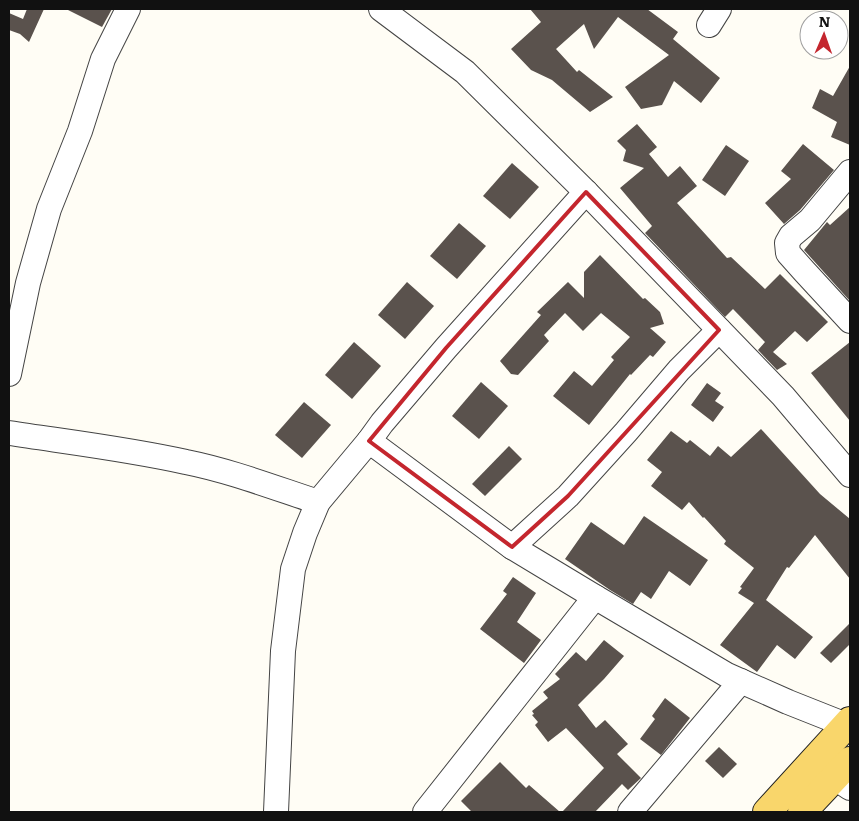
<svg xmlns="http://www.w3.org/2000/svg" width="859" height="821" viewBox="0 0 859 821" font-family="Literata,serif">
	<rect width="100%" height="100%" fill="#fffdf5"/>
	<!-- building -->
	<g fill="#5a524d">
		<polygon points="27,9 44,9 29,42 20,34 9,30 9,13 23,19"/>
		<polygon points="66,9 112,9 102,27"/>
		<polygon points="530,9 647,9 678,32 673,39 720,78 701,103 674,81 662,105 641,109 625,87 669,55 618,17 594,49 584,24 556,49 577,72 579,70 613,97 590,112 552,80 531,70 511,49 541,22"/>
		<polygon points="850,66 850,145 831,137 837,122 812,108 820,89 833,96"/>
		<polygon points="637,124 657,147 649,154 668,177 680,166 697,186 677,203 727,258 731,257 765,289 780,274 828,322 807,342 795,331 773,352 787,364 777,370 758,350 765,342 733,309 725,317 645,233 652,226 620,188 644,168 623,161 626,150 617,141"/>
		<polygon points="803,144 834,170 800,210 784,224 765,203 791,179 781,171"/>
		<polygon points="726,145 749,161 725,196 702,180"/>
		<polygon points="512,163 539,187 510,219 483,196"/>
		<polygon points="850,207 850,301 804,250 827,222 830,225"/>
		<polygon points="459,223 486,246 457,279 430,256"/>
		<polygon points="600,255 643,299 645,298 660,312 664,324 650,328 666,342 653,357 650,355 631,375 630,374 589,425 553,396 574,371 592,386 614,360 611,357 630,337 601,313 583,331 565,313 544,335 549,341 518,375 511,374 500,361 541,315 537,312 568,282 584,298 584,272"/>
		<polygon points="407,282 434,306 405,339 378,315"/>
		<polygon points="354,342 381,366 352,399 325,375"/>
		<polygon points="850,342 850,421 811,373"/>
		<polygon points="481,382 508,406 479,439 452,416"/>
		<polygon points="707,383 721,393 715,401 724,407 713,422 691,405"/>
		<polygon points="304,402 331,425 302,458 275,435"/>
		<polygon points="761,429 820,494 850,519 850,579 815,535 789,568 787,567 766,600 813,637 795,659 777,645 757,672 720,645 754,603 738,593 742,588 740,587 754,568 724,544 726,541 704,517 703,518 689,502 682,510 651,486 662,472 647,460 671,431 687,443 690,440 710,456 718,446 731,457"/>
		<polygon points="509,446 522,459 485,496 472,484"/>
		<polygon points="644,516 708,560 690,586 669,571 651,599 641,592 633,604 610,590 565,559 591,522 624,545"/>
		<polygon points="513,577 536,593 517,622 541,640 524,663 480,629 507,594 503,591"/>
		<polygon points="850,623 850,644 831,663 820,653"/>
		<polygon points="604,640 624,656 604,679 578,705 596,728 605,720 628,744 617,754 641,778 628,790 622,784 595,812 562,812 604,768 566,728 548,742 535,725 538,722 532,715 534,714 532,711 548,698 543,692 560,679 555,674 576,652 586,661"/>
		<polygon points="665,698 690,718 661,755 640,739 655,719 652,716"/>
		<polygon points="719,747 737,764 723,778 705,761"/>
		<polygon points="500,762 526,788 529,785 560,812 472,812 461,801"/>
	</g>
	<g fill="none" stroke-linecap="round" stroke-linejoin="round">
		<defs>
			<g id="minor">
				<polyline points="381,9 465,72 586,192 783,396 850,475"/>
				<polyline points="709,25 719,9"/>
				<polyline points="850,172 810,220 791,236 787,243 788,253 804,271 850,321"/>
				<polyline points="9,374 28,283 49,209 80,131 103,59 128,9"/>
				<path d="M9 433C68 442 128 449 186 462 231 471 275 488 318 502"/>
				<polyline points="369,441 512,547 595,597 727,675 788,702 846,725"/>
				<polyline points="512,547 568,496 626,432 679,370 719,330"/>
				<polyline points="835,778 850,788"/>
				<polyline points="276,812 283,651 293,569 305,533 318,502 369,441 382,423 446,348 586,192"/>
				<polyline points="425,812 595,597"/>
				<polyline points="630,812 741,681"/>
			</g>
			<g id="major">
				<polyline points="767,812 850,721"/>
				<polyline points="802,812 850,761"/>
			</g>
		</defs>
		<!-- minor casing -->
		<use href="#minor" stroke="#444" stroke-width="26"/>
		<!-- major casing -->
		<use href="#major" stroke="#222" stroke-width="30"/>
		<!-- minor -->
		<use href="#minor" stroke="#fff" stroke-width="24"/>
		<!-- major -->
		<use href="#major" stroke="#f9d66b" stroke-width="28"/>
	</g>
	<!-- marked area -->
	<path fill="none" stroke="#c4262e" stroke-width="4" stroke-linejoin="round" d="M586 192 719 330 568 496 512 547 369 441 446 348Z"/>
	<!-- border -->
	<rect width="859" height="821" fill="none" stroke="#111111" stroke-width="20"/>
	<!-- north arrow -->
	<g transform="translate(824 35) rotate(2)"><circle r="24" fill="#ffffff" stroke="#a0a0a0"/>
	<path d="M0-4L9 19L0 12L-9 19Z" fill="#c4262e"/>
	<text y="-8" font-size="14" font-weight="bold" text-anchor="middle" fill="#111111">N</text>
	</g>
</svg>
